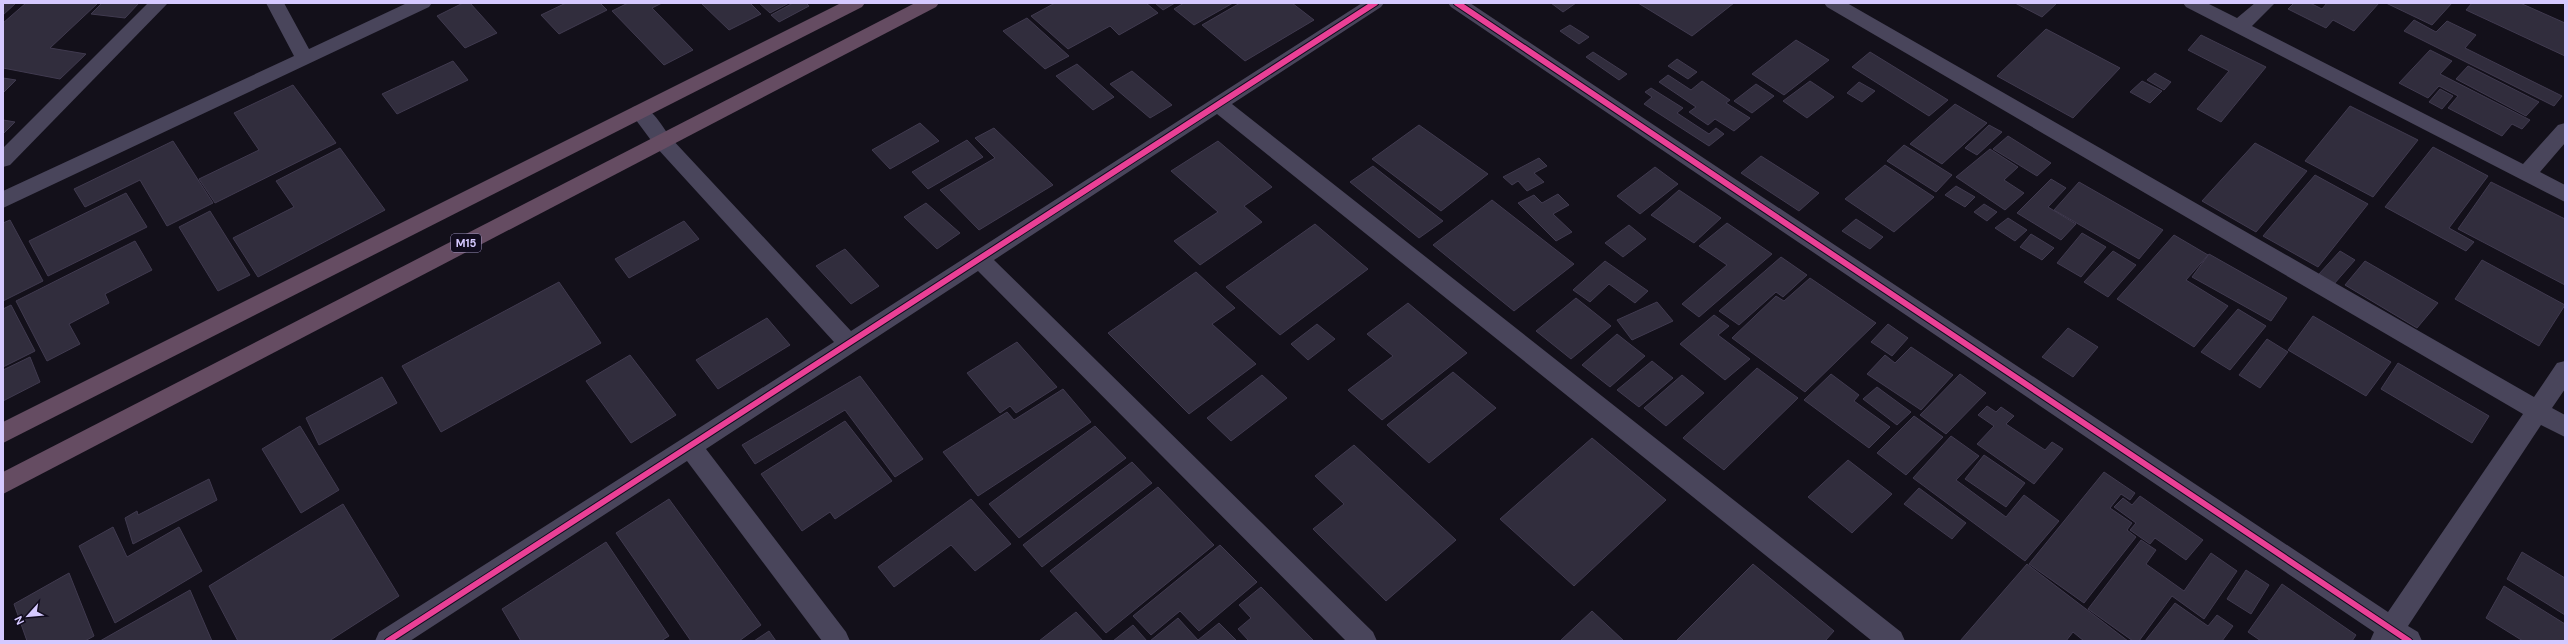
<svg xmlns="http://www.w3.org/2000/svg" width="2568" height="644" viewBox="0 0 2568 644" font-family="'DM Sans',sans-serif">
	<rect width="100%" height="100%" fill="#13101a"/>
	<!-- building -->
	<g fill="#312d3d" stroke="#403a4f">
		<polygon points="3,3 16,3 3,15"/>
		<polygon points="26,3 98,3 50,48 86,54 60,79 3,68 3,23"/>
		<polygon points="102,3 139,3 125,18 91,14"/>
		<polygon points="463,3 470,3 497,33 465,48 437,16"/>
		<polygon points="566,3 600,3 607,10 559,34 541,15"/>
		<polygon points="628,3 662,3 652,8 693,50 664,65 612,11"/>
		<polygon points="701,3 750,3 761,14 729,30"/>
		<polygon points="759,3 789,3 770,13"/>
		<polygon points="793,3 806,3 809,6 779,22 771,15"/>
		<polygon points="1055,3 1146,3 1158,13 1119,35 1110,26 1068,49 1031,16"/>
		<polygon points="1155,3 1175,3 1163,10"/>
		<polygon points="1184,3 1233,3 1194,25 1174,9"/>
		<polygon points="1240,3 1292,3 1314,20 1245,61 1202,25"/>
		<polygon points="1551,3 1576,3 1563,12"/>
		<polygon points="1638,3 1734,3 1692,36"/>
		<polygon points="2015,3 2057,3 2042,17"/>
		<polygon points="2294,3 2310,3 2322,9 2327,3 2379,3 2354,31 2333,20 2326,28 2288,9"/>
		<polygon points="2386,3 2452,3 2432,25"/>
		<polygon points="2472,3 2520,3 2565,23 2565,56 2466,10"/>
		<polygon points="1027,18 1069,56 1045,69 1003,31"/>
		<polygon points="2414,20 2436,32 2447,21 2476,35 2465,48 2562,96 2554,106 2404,31"/>
		<polygon points="1570,25 1589,37 1579,44 1560,31"/>
		<polygon points="2046,29 2120,68 2073,118 1997,76"/>
		<polygon points="2201,35 2266,67 2221,122 2197,109 2229,71 2188,50"/>
		<polygon points="1796,40 1829,60 1784,95 1752,74"/>
		<polygon points="2430,50 2452,61 2440,74 2530,120 2522,129 2512,124 2502,136 2448,108 2458,96 2439,86 2428,98 2399,83"/>
		<polygon points="1593,52 1627,74 1619,80 1586,57"/>
		<polygon points="1870,52 1948,100 1929,116 1852,67"/>
		<polygon points="1677,59 1697,72 1688,79 1668,66"/>
		<polygon points="453,61 468,80 397,114 382,94"/>
		<polygon points="1077,64 1114,97 1093,110 1056,76"/>
		<polygon points="2468,66 2539,102 2526,116 2456,79"/>
		<polygon points="1132,71 1172,105 1150,118 1110,84"/>
		<polygon points="2155,73 2171,82 2164,90 2147,80"/>
		<polygon points="1668,75 1691,90 1702,81 1730,100 1726,103 1750,118 1734,131 1715,119 1708,125 1689,112 1696,107 1659,82"/>
		<polygon points="3,78 16,80 3,93"/>
		<polygon points="1810,81 1834,97 1807,118 1783,101"/>
		<polygon points="2142,81 2162,91 2150,103 2130,92"/>
		<polygon points="1859,82 1875,91 1862,102 1847,93"/>
		<polygon points="1756,84 1774,96 1752,113 1734,101"/>
		<polygon points="293,85 336,143 215,203 199,179 259,150 234,113"/>
		<polygon points="1651,88 1683,108 1677,113 1709,134 1716,128 1724,134 1709,146 1644,104 1652,97 1645,92"/>
		<polygon points="2440,89 2453,96 2442,109 2429,102"/>
		<polygon points="1955,104 1987,123 1942,164 1910,144"/>
		<polygon points="2350,106 2418,140 2373,197 2305,161"/>
		<polygon points="3,120 15,122 3,134"/>
		<polygon points="920,123 939,141 890,169 872,150"/>
		<polygon points="1419,125 1488,174 1441,211 1372,159"/>
		<polygon points="1989,125 2002,132 1977,155 1965,148"/>
		<polygon points="994,128 1053,185 979,230 940,190 995,158 975,138"/>
		<polygon points="2008,136 2051,163 2037,176 1993,149"/>
		<polygon points="967,140 983,157 928,189 912,172"/>
		<polygon points="173,141 213,203 167,226 140,180 85,207 74,189"/>
		<polygon points="1218,141 1272,187 1244,206 1262,222 1200,265 1174,241 1218,212 1171,171"/>
		<polygon points="2255,143 2307,171 2256,232 2202,201"/>
		<polygon points="1904,145 1952,175 1936,192 1887,161"/>
		<polygon points="2433,147 2488,176 2449,228 2474,242 2466,251 2385,207"/>
		<polygon points="340,148 385,210 258,277 233,238 294,207 276,181"/>
		<polygon points="1990,149 2018,167 2004,180 2024,193 2005,210 1956,177"/>
		<polygon points="1761,156 1819,193 1799,211 1741,173"/>
		<polygon points="1539,158 1547,166 1534,173 1544,182 1527,191 1518,181 1512,185 1503,177"/>
		<polygon points="1885,165 1934,197 1894,232 1845,199"/>
		<polygon points="1373,166 1443,221 1419,238 1350,182"/>
		<polygon points="1655,167 1678,184 1640,214 1617,196"/>
		<polygon points="2315,175 2368,204 2318,267 2263,236"/>
		<polygon points="2051,179 2066,188 2048,207 2076,224 2061,240 2017,213"/>
		<polygon points="2079,182 2163,230 2139,259 2054,210"/>
		<polygon points="2491,182 2565,219 2565,285 2458,229"/>
		<polygon points="1956,186 1975,197 1965,207 1945,195"/>
		<polygon points="1679,190 1721,218 1694,243 1651,215"/>
		<polygon points="126,193 147,227 48,276 29,241"/>
		<polygon points="1558,194 1569,205 1553,214 1572,232 1556,241 1518,203 1534,195 1542,203"/>
		<polygon points="1492,200 1574,264 1514,311 1433,245"/>
		<polygon points="926,203 960,233 937,249 904,217"/>
		<polygon points="1984,204 1997,212 1987,221 1974,212"/>
		<polygon points="210,211 250,275 218,291 179,227"/>
		<polygon points="2008,218 2027,230 2015,241 1995,228"/>
		<polygon points="1856,219 1883,237 1870,249 1842,231"/>
		<polygon points="10,220 43,281 3,301 3,223"/>
		<polygon points="684,221 699,239 629,278 615,259"/>
		<polygon points="1727,223 1772,254 1699,317 1682,304 1727,265 1699,246"/>
		<polygon points="1315,224 1368,269 1280,335 1226,287"/>
		<polygon points="1629,225 1646,239 1623,257 1605,243"/>
		<polygon points="2082,233 2106,247 2081,277 2057,263"/>
		<polygon points="2031,234 2054,248 2042,260 2020,247"/>
		<polygon points="2174,235 2208,255 2186,280 2228,306 2194,347 2117,299"/>
		<polygon points="135,241 152,270 105,294 109,303 69,324 80,344 47,361 16,301"/>
		<polygon points="845,249 879,286 851,304 816,266"/>
		<polygon points="2113,251 2136,265 2108,297 2084,282"/>
		<polygon points="2340,251 2355,260 2334,284 2319,274"/>
		<polygon points="2209,254 2287,298 2271,321 2192,277"/>
		<polygon points="1781,257 1807,275 1783,297 1776,292 1739,325 1719,311"/>
		<polygon points="2482,260 2565,305 2539,346 2455,299"/>
		<polygon points="1605,261 1648,291 1635,303 1609,284 1590,302 1573,290"/>
		<polygon points="2365,261 2438,303 2417,328 2345,285"/>
		<polygon points="1196,272 1235,308 1212,324 1256,364 1189,414 1108,333"/>
		<polygon points="1810,278 1876,323 1805,392 1732,338 1776,296 1784,301"/>
		<polygon points="559,282 601,343 441,432 402,366"/>
		<polygon points="1576,298 1611,326 1571,359 1536,331"/>
		<polygon points="1657,302 1673,321 1632,340 1617,320"/>
		<polygon points="1408,303 1467,353 1382,420 1348,390 1393,356 1367,334"/>
		<polygon points="11,305 35,351 3,367 3,309"/>
		<polygon points="2238,309 2266,326 2230,370 2201,352"/>
		<polygon points="1714,315 1729,326 1718,335 1750,359 1725,380 1680,344"/>
		<polygon points="2313,316 2391,362 2366,396 2288,350"/>
		<polygon points="767,318 790,345 718,389 696,360"/>
		<polygon points="1317,324 1335,339 1308,360 1291,344"/>
		<polygon points="1888,324 1908,338 1892,356 1871,342"/>
		<polygon points="2068,328 2098,347 2073,377 2042,357"/>
		<polygon points="1617,334 1645,356 1610,387 1582,365"/>
		<polygon points="2267,339 2288,352 2260,388 2239,375"/>
		<polygon points="1017,342 1057,387 1016,413 1010,406 1000,413 967,373"/>
		<polygon points="1911,347 1953,375 1921,410 1867,374 1885,355 1895,363"/>
		<polygon points="630,355 676,415 631,443 586,381"/>
		<polygon points="30,357 40,382 3,401 3,370"/>
		<polygon points="1652,361 1673,378 1639,407 1617,390"/>
		<polygon points="2398,363 2489,416 2472,443 2381,389"/>
		<polygon points="1757,368 1798,398 1724,470 1683,438"/>
		<polygon points="1453,372 1496,408 1429,463 1387,425"/>
		<polygon points="1831,374 1859,395 1854,401 1890,427 1869,448 1804,400"/>
		<polygon points="1960,374 1986,393 1946,434 1920,415"/>
		<polygon points="1262,375 1287,398 1231,441 1207,418"/>
		<polygon points="1682,375 1704,393 1666,426 1644,408"/>
		<polygon points="860,376 923,459 895,477 845,410 755,464 742,445"/>
		<polygon points="382,377 397,403 319,445 306,418"/>
		<polygon points="1877,387 1911,412 1897,425 1863,399"/>
		<polygon points="1063,389 1091,422 978,496 943,452 1007,412 1014,420"/>
		<polygon points="1987,406 1996,412 2001,407 2014,416 2006,424 2045,450 2052,442 2063,449 2034,484 1977,444 1994,426 1978,415"/>
		<polygon points="1914,416 1943,437 1906,475 1877,453"/>
		<polygon points="845,421 892,481 835,519 830,512 802,531 761,474"/>
		<polygon points="300,426 339,490 301,513 262,449"/>
		<polygon points="1095,426 1126,458 1019,538 989,504"/>
		<polygon points="1951,436 1979,456 1956,480 2006,517 2024,495 2059,521 2025,561 1913,478"/>
		<polygon points="1592,438 1666,500 1574,586 1500,519"/>
		<polygon points="1354,445 1456,540 1386,601 1313,529 1344,504 1315,476"/>
		<polygon points="1984,455 2025,483 2006,507 1965,479"/>
		<polygon points="1848,460 1892,494 1852,533 1808,497"/>
		<polygon points="1132,462 1152,483 1042,567 1023,545"/>
		<polygon points="2104,472 2135,493 2130,500 2121,494 2110,508 2132,523 2127,530 2136,537 2084,603 2029,564"/>
		<polygon points="209,479 217,500 133,544 125,518 137,511 138,515"/>
		<polygon points="1158,487 1214,545 1106,633 1050,571"/>
		<polygon points="1919,488 1966,523 1952,539 1904,504"/>
		<polygon points="2140,496 2203,540 2186,560 2155,538 2150,544 2130,530 2136,523 2114,507 2123,498 2132,505"/>
		<polygon points="669,499 761,625 739,641 691,641 616,533"/>
		<polygon points="971,499 1011,544 975,571 951,545 894,587 878,567"/>
		<polygon points="343,504 399,596 329,641 238,641 209,586"/>
		<polygon points="113,527 127,557 179,527 202,571 115,623 79,546"/>
		<polygon points="2141,540 2156,550 2146,564 2184,591 2211,553 2237,571 2204,619 2172,596 2139,641 2133,641 2088,609"/>
		<polygon points="606,542 669,636 661,641 521,641 502,609"/>
		<polygon points="1220,545 1257,582 1199,631 1180,611 1151,635 1133,616"/>
		<polygon points="2522,552 2565,578 2565,615 2507,579"/>
		<polygon points="1753,564 1834,631 1825,641 1676,641"/>
		<polygon points="2027,564 2128,641 2084,641 2073,632 2066,641 1960,641"/>
		<polygon points="2246,570 2269,585 2251,614 2227,599"/>
		<polygon points="69,573 94,636 85,641 27,641 14,604"/>
		<polygon points="2282,584 2356,635 2352,641 2261,641 2248,632"/>
		<polygon points="2504,586 2565,624 2565,641 2523,641 2486,618"/>
		<polygon points="1261,587 1314,641 1249,641 1238,629 1251,618 1239,605"/>
		<polygon points="190,590 212,641 100,641"/>
		<polygon points="2175,603 2208,626 2217,615 2233,626 2222,641 2145,641"/>
		<polygon points="1592,611 1624,641 1560,641"/>
		<polygon points="1076,612 1103,641 1039,641"/>
		<polygon points="1178,618 1198,640 1219,623 1237,641 1150,641"/>
		<polygon points="1133,625 1147,641 1113,641"/>
		<polygon points="769,631 776,641 754,641"/>
	</g>
	<g fill="none" stroke-linecap="round" stroke-linejoin="round">
		<!-- street -->
		<g fill="#49455b" fill-rule="evenodd">
			<polygon points="148,3 168,3 10,165 3,167 3,148"/>
			<polygon points="266,3 284,3 309,49 407,3 432,3 429,7 3,208 3,191 294,56"/>
			<path d="M1362 3H1384L1381 7 1232 104 1901 632 1905 641H1872L1217 114 994 260 1373 632 1377 641H1346L978 271 706 449 846 632 850 641H822L687 461 410 641H375L379 632 834 342 656 147 630 112 633 107C650 102 661 125 670 137L851 331Z"/>
			<polygon points="1448,3 1470,3 2388,612 2523,414 1827,7 1824,3 1847,3 2534,397 2557,363 2565,361 2565,389 2552,408 2565,415 2565,437 2541,425 2408,626 2418,632 2422,641 2370,641 2374,632 1451,7"/>
			<polygon points="2183,3 2207,3 2237,18 2255,3 2275,3 2252,26 2523,164 2558,125 2565,123 2565,143 2540,172 2565,185 2565,202 2186,7"/>
		</g>
		<!-- highway -->
		<g fill="#654c62" fill-rule="evenodd">
			<polygon points="841,3 865,3 862,7 3,443 3,422"/>
			<polygon points="915,3 939,3 936,7 3,494 3,472"/>
		</g>
		<defs>
			<g id="cycleway">
				<polyline points="1457,3 2409,641"/>
				<polyline points="388,641 1375,3"/>
			</g>
		</defs>
		<!-- cycleway casing -->
		<use href="#cycleway" stroke="#110c1e" stroke-width="8"/>
		<!-- cycleway -->
		<use href="#cycleway" stroke="#ea4096" stroke-width="6"/>
	</g>
	<g text-anchor="middle" dominant-baseline="central" stroke-width="3" stroke-linejoin="round" paint-order="stroke">
		<!-- shield labels -->
		<rect fill="#110c1e" stroke="#9a90bc" stroke-width="1" x="451" y="234" width="30" height="18" rx="3"/>
		<g font-size="11" font-weight="bold" fill="#d5c9ff">
			<text x="466" y="243">M15</text>
		</g>
	</g>
	<!-- border -->
	<rect width="2568" height="644" fill="none" stroke="#d5c9ff" stroke-width="8"/>
	<!-- north arrow -->
	<g transform="translate(28 616) rotate(243)" stroke="#110c1e" stroke-width="3" paint-order="stroke">
	<path d="M0-3L7 15L0 10L-7 15Z" fill="#d5c9ff"/>
	<text y="-6" font-size="11" font-weight="bold" text-anchor="middle" fill="#d5c9ff">N</text>
	</g>
</svg>
